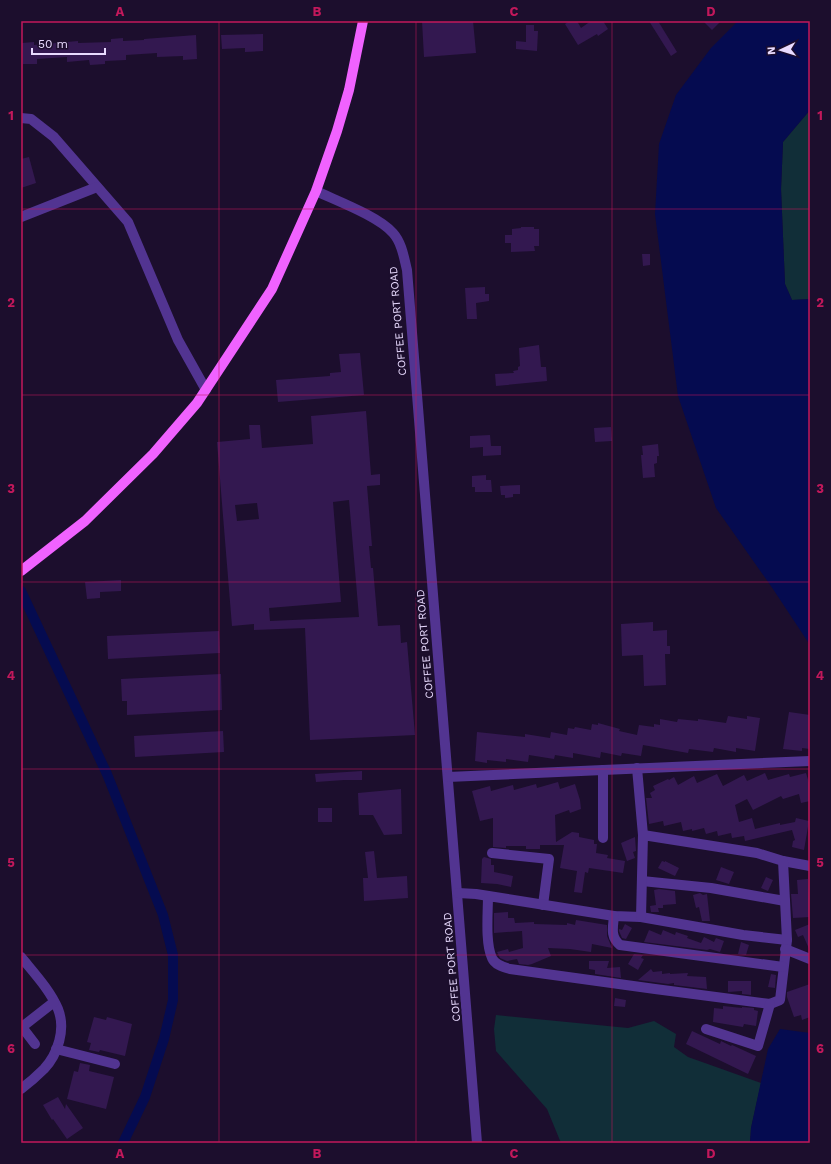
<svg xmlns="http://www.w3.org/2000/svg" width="831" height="1164" viewBox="0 0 831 1164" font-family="'Work Sans',sans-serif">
	<rect width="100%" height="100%" fill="#1c0e2d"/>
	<!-- green -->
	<g fill="#112e38">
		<polygon points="810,110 810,299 792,300 785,284 781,189 783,142"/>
		<polygon points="496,1015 628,1028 654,1021 676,1034 674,1047 688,1057 761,1083 751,1128 750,1143 561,1143 547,1109 496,1051 494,1029"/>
	</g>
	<!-- water -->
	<g fill="#050b50">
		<polygon points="738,21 810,21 810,110 783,142 781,189 785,284 792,300 810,299 810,645 773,589 716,508 678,396 655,214 659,144 676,95 711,48"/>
		<polygon points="780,1029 810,1033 810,1143 750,1143 751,1128 768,1049"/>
	</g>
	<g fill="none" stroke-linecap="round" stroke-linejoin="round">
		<!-- canal -->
		<polyline stroke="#050b50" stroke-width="10" points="21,591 107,774 163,915 173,955 173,1000 164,1039 145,1097 123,1143"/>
	</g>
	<!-- building -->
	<g fill="#331850" fill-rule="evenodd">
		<polygon points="422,21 473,21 476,53 424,57"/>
		<polygon points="570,21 577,21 581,28 591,21 603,21 608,29 598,36 597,34 578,45 565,24"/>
		<polygon points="649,21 658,21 677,52 671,56"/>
		<polygon points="703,21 721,21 712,30"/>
		<polygon points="526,25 534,25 534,31 538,31 537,51 516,49 516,41 526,42"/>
		<polygon points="263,34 263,51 245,52 245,48 222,49 221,35"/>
		<polygon points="196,35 197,59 183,60 183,56 157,57 157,53 126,55 126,60 105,61 105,64 90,65 89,60 67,62 67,57 37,59 37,64 23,64 22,43 34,42 34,45 78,41 78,43 111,42 111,39 123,38 123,41 144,40 144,39"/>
		<polygon points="29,157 36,183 21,188 21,159"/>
		<polygon points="521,227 534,227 534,229 539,229 539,246 534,246 535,251 511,252 511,243 505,243 505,235 512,235 512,229 521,228"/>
		<polygon points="642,254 650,254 650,265 643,266"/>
		<polygon points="485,287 485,294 489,294 489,301 476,303 477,319 467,319 465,288"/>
		<polygon points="539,345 541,367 546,367 547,381 496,386 495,374 514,373 513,371 518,370 518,367 520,366 519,348"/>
		<polygon points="360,353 364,395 278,402 276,380 330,376 330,373 341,372 339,354"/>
		<path d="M366 411 371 475 380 474V485L367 486 372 546H369L371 568H373L378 626 400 625 401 643 407 642 415 735 310 740 305 628 254 630V624L232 626 217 442 250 439 249 425H260L262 448 313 444 311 416ZM349 500 359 617 270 621 269 608 341 602 333 502ZM257 503 259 519 237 521 235 505Z"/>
		<polygon points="611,427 612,441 595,442 594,428"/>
		<polygon points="490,435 491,446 501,446 501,455 483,456 483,447 470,448 470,436"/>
		<polygon points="658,444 659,456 657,456 657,463 654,464 655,477 643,478 641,455 643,455 642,446"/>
		<polygon points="486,475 486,480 491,480 492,492 475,492 475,487 472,487 472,476"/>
		<polygon points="520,485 520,494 513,494 513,497 505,498 505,495 501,495 500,486"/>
		<polygon points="121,580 121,591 100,592 100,598 87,599 85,582"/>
		<polygon points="653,622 653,631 667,630 667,646 670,646 670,654 665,654 666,685 644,686 643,655 622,656 621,624"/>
		<polygon points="219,631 220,653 108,659 107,636"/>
		<polygon points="221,674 222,710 127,715 127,701 122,701 121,679"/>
		<polygon points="789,712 810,715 810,749 802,748 802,751 783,749"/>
		<polygon points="728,716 747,719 747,716 760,718 755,751 736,748 736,752 714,748 713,752 689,749 688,753 643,745 641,756 622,753 621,756 601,752 600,758 573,753 573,758 555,755 554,759 529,755 528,762 506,759 506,762 487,760 487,763 475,761 477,732 525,737 525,734 550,738 551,732 567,735 568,728 574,729 575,727 591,730 592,724 598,725 598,723 620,729 619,731 637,735 639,725 654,727 654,724 660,725 660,719 677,722 678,719 698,721 698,719 726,723"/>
		<polygon points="223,731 224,752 135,757 134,736"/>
		<polygon points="362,771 362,780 344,780 316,782 315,774"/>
		<polygon points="765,773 768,780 789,774 790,777 806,773 810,786 810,801 801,803 799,794 783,799 781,796 753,810 747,799 735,805 739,822 752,818 755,829 780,823 780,825 795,822 796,818 809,821 804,850 792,847 793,841 795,840 792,830 745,841 744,836 732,838 731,833 718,836 717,831 706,834 704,828 692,831 692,829 683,831 681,822 664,826 663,821 649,824 646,798 652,798 650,793 655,790 653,786 668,779 669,780 674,777 678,785 694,776 697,783 717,774 723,786 744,775 747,781"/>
		<polygon points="558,782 560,789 575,784 580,800 581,809 570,813 569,810 555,815 556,842 572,832 579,833 579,837 594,840 594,844 597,844 596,853 608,855 607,858 625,861 623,873 589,868 588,873 585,872 582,893 574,892 577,871 560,868 564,845 540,845 540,849 526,849 526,846 506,846 506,848 493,847 493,818 480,821 472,791 490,786 491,791 513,785 514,790 536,784 537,788"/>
		<polygon points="401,789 402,834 384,835 373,815 359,815 358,793"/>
		<rect x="318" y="808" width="14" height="14"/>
		<polygon points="635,837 636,851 633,852 635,858 627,861 621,843"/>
		<polygon points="374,851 377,878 407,876 408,898 364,901 363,878 368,878 365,852"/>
		<polygon points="484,857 491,859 491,865 494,865 494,872 513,876 511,887 497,884 481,883 482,859"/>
		<polygon points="662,861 665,862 665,861 679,868 675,876 658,868"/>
		<polygon points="721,867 734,872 729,884 716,880"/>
		<polygon points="766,877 773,880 768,891 761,888"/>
		<polygon points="808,879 810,917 793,918 791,894 798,894 797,880"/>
		<polygon points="659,889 675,891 676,904 663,905 663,908 658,908 659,912 651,912 650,906 656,905 654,890"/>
		<polygon points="700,893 703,895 707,894 710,921 702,921 699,907 696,908 693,895"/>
		<polygon points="508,912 508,918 514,918 515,923 534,922 534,924 567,925 567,923 575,925 576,920 607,925 607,936 612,948 592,944 591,952 570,949 548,948 551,956 532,964 528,965 519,964 517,959 507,961 500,958 497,952 508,949 509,952 523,948 522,931 494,933 494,913"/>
		<polygon points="625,924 632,928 626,939 622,938 619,931 619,929 622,930"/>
		<polygon points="810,924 810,951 803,935 798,937 795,930"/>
		<polygon points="649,930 661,935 663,930 675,935 676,932 688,936 687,938 701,943 704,937 714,942 716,938 724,941 720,952 710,949 707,950 644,942"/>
		<polygon points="741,942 749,945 746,955 738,954"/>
		<polygon points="634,954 643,955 641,958 644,959 638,970 628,964"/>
		<polygon points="589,961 609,961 607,968 620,967 621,978 595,974 595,970 589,969"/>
		<polygon points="651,969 653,972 662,971 662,974 670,973 670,974 688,973 687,976 706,977 707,989 674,985 674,983 668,984 638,980"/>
		<polygon points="771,974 776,975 775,988 768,987"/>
		<polygon points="728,981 751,981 751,995 742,994 742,991 728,992"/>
		<polygon points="810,984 810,1017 802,1020 801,1015 794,1017 787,997 787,992"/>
		<polygon points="615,998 626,1000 625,1007 614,1006"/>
		<polygon points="723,1006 742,1008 742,1007 754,1008 754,1010 758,1011 756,1026 744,1024 743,1027 713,1022 714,1008 723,1009"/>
		<polygon points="94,1017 106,1020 107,1017 132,1024 125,1056 100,1050 99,1052 89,1050 91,1043 87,1042"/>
		<polygon points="692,1031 720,1044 721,1041 731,1046 732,1045 756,1056 748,1074 686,1044"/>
		<polygon points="80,1063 90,1065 89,1071 114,1077 106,1109 67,1099 74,1071 78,1072"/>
		<polygon points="58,1097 65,1109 66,1104 83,1128 67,1139 53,1119 52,1120 43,1105"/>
	</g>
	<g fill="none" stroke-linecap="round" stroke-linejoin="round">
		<!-- minor -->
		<g stroke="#523491" stroke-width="10">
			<polyline points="21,118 31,119 54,137 128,222 178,340 206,390"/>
			<path d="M316 191C337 201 378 216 393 233 402 243 404 258 407 270L477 1143"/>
			<polyline points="21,217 97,187"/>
			<polyline points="637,768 643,835"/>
			<polyline points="603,770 810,761"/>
			<polyline points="448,777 603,770 603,838"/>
			<polyline points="492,853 549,859 543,905"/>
			<polyline points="783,861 810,866"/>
			<polyline points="642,881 711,888 785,901"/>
			<path d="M458 893 476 894 614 916 641 917 743 935 787 940 780 1000 770 1004 655 989 510 969C503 967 495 965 492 958 485 943 488 912 488 896"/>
			<path d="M614 916C613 927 610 937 620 945L783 967"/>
			<polyline points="641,917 643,835 757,853 783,861 787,940"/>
			<polyline points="785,949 810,959"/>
			<path d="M21 957C34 973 50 990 58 1009 66 1029 58 1054 44 1069 37 1076 29 1083 21 1089"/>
			<polyline points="706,1029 758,1046 770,1004"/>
			<polyline points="35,1044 22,1027 54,1002"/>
			<polyline points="56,1049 115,1064"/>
		</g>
		<!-- major -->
		<polyline stroke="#f062ff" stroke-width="10" points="21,571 85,521 153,454 197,403 272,289 316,191 337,131 349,90 363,21"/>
	</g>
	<!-- grid -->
	<path fill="none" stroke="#c2185b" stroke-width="1" stroke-opacity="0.55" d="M219 21V1143M416 21V1143M612 21V1143M21 209H810M21 395H810M21 582H810M21 769H810M21 955H810"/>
	<g text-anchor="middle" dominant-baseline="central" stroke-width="4" stroke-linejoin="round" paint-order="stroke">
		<!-- street labels -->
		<g font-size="11" fill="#e9dbff" stroke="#1c0e2d">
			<text transform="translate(398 321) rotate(-95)">COFFEE PORT ROAD</text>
			<text transform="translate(425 644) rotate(-95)">COFFEE PORT ROAD</text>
			<text transform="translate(452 967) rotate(-95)">COFFEE PORT ROAD</text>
		</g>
	</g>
	<!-- border -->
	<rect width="831" height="1164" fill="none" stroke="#1c0e2d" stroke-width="44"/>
	<!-- north arrow -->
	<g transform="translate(781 50) rotate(266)" stroke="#1c0e2d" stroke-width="3" paint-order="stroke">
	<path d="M0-3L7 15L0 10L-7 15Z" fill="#e9dbff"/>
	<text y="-6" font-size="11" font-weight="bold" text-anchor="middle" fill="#e9dbff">N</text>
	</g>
	<!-- scale -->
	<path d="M32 48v6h73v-6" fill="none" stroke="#e9dbff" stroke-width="2"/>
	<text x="38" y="48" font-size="12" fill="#e9dbff" stroke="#1c0e2d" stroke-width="3" paint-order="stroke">50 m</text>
	<rect x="22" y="22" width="787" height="1120" fill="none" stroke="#c2185b" stroke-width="1.5"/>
	<g font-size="13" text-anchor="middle" font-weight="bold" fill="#c2185b">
		<text x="120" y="16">A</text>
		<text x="317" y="16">B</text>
		<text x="514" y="16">C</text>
		<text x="711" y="16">D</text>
		<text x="11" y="120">1</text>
		<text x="820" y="120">1</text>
		<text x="11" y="307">2</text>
		<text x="820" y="307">2</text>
		<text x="11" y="493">3</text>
		<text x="820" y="493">3</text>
		<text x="11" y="680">4</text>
		<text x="820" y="680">4</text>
		<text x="11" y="867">5</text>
		<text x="820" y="867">5</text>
		<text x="11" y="1053">6</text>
		<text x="820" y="1053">6</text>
		<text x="120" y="1158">A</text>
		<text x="317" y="1158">B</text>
		<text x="514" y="1158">C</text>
		<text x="711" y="1158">D</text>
	</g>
</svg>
